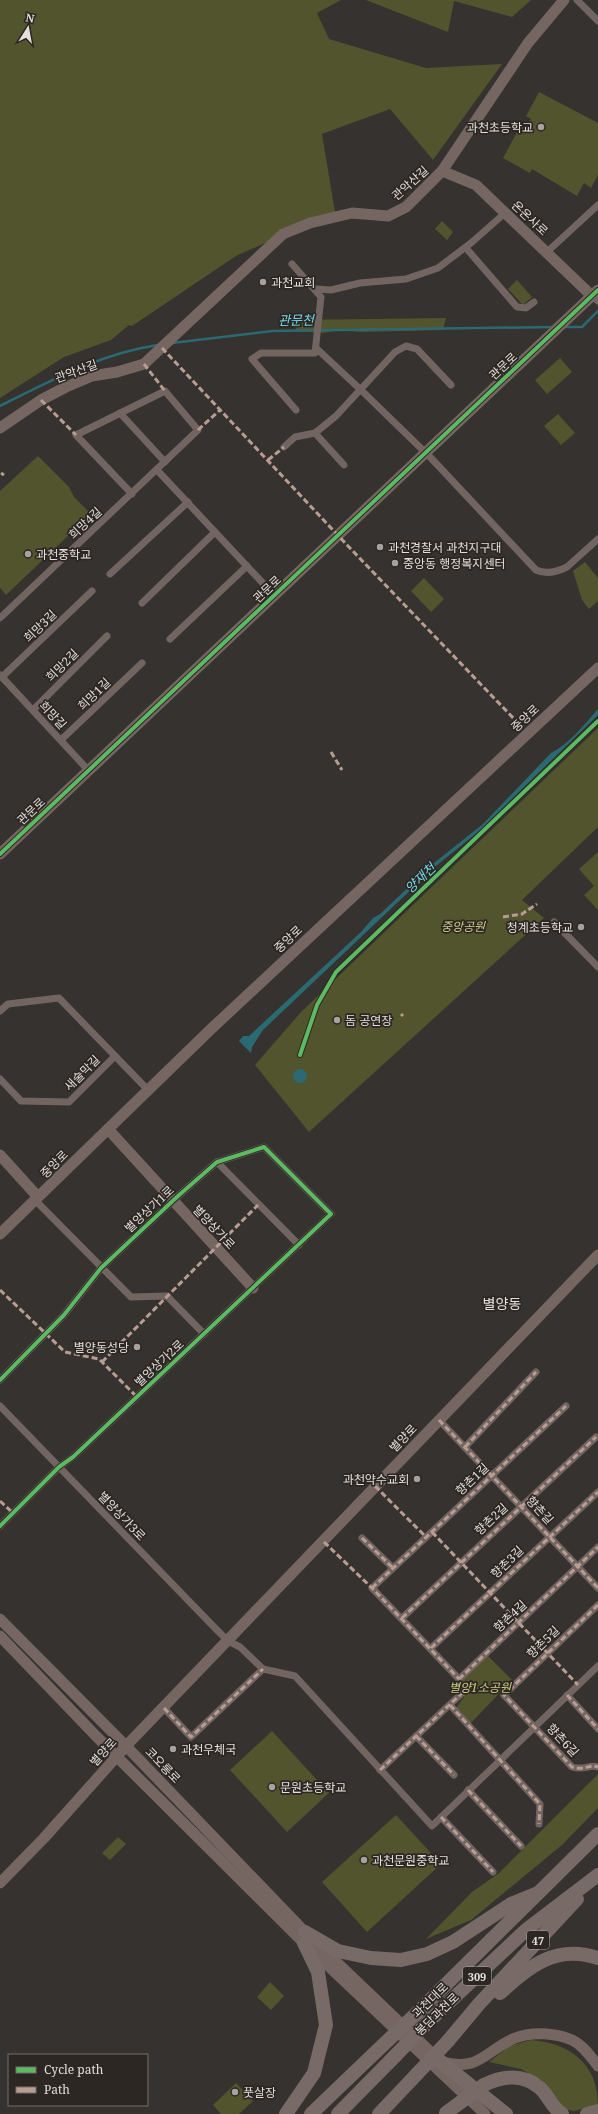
<svg xmlns="http://www.w3.org/2000/svg" width="598" height="2114" viewBox="0 0 598 2114" font-family="'Noto Serif','Noto Sans KR',serif">
	<rect width="100%" height="100%" fill="#35322f"/>
	<!-- green -->
	<g fill="#52542d">
		<polygon points="0,0 341,0 317,13 329,39 426,68 502,64 433,160 390,109 322,134 335,212 236,256 132,326 129,325 111,340 64,357 0,398"/>
		<polygon points="366,0 531,0 512,17 454,1 448,32"/>
		<polygon points="539,92 598,123 598,175 591,188 584,183 577,196 532,169 530,173 503,158 521,125 525,127 531,119 526,116"/>
		<polygon points="442,221 453,232 447,240 435,229"/>
		<polygon points="517,280 532,297 523,305 508,289"/>
		<polygon points="446,318 443,330 360,332 339,330 323,333 296,331 294,320"/>
		<polygon points="560,358 572,372 547,394 535,380"/>
		<polygon points="558,414 575,433 561,445 544,426"/>
		<polygon points="38,456 69,487 74,497 91,514 6,595 0,588 0,491"/>
		<polygon points="585,562 598,578 598,601 589,609 582,600 573,571"/>
		<polygon points="424,578 444,599 431,612 411,591"/>
		<polygon points="598,728 598,827 522,900 544,918 309,1132 255,1065 301,1012"/>
		<polygon points="598,852 598,910 584,895 594,886 579,869"/>
		<polygon points="488,1656 512,1680 470,1724 456,1708 464,1697 461,1680"/>
		<polygon points="272,1731 329,1793 287,1832 230,1770"/>
		<polygon points="598,1774 598,1808 562,1845 471,1920 426,1939 472,1892 499,1873"/>
		<polygon points="396,1815 441,1864 367,1932 322,1882"/>
		<polygon points="118,1837 126,1844 110,1860 102,1853"/>
		<polygon points="270,1982 284,1996 271,2010 257,1997"/>
		<path d="M531 2040C569 2043 598 2063 598 2105L574 2111 564 2109 534 2077 521 2069 489 2062 509 2046Z"/>
		<polygon points="236,2083 253,2101 239,2114 221,2114 213,2105"/>
	</g>
	<!-- water -->
	<g fill="#2b6a73">
		<path d="M598 709V715L478 832 437 865 263 1030 252 1047 251 1053 239 1041 243 1036H249L264 1022 361 932 373 918 380 914 434 863 483 824 551 753C570 743 584 725 598 709Z"/>
		<circle cx="300" cy="1076" r="7"/>
	</g>
	<g fill="none" stroke-linecap="round" stroke-linejoin="round">
		<!-- stream -->
		<g stroke="#2b6a73" stroke-width="2.5">
			<polyline points="564,327 582,327 598,311"/>
			<polyline points="172,343 272,331 553,327"/>
			<path d="M0 406C50 381 102 353 158 345"/>
		</g>
		<!-- street -->
		<g stroke="#726561" stroke-width="7">
			<polyline points="577,0 598,21"/>
			<polyline points="466,248 517,307 526,308 534,302"/>
			<polyline points="547,252 598,205"/>
			<polyline points="292,264 321,297 315,353 261,353 252,359 296,410"/>
			<polyline points="316,289 331,290 360,283 406,279 438,268 471,243 505,213"/>
			<polyline points="592,296 598,301"/>
			<path d="M316 348 361 390 431 458 536 570C547 575 557 572 567 567L598 539"/>
			<polyline points="120,413 165,462"/>
			<polyline points="315,433 344,465"/>
			<polyline points="284,447 295,437 315,433 336,416 395,352 406,346 417,349 451,385"/>
			<polyline points="157,470 274,595"/>
			<polyline points="110,574 188,502"/>
			<polyline points="142,603 215,532"/>
			<polyline points="0,618 198,430 165,391 76,435 132,494"/>
			<polyline points="170,639 247,566"/>
			<polyline points="0,675 89,771"/>
			<polyline points="2,677 92,591"/>
			<polyline points="33,710 107,636"/>
			<polyline points="61,740 142,663"/>
			<polyline points="554,922 598,967"/>
			<polyline points="0,1011 8,1004 59,998 148,1090"/>
			<polyline points="0,1079 21,1101 69,1102 115,1056"/>
			<polyline points="217,1162 299,1245"/>
			<polyline points="35,1200 131,1297 167,1296 204,1334"/>
			<polyline points="0,1380 64,1315 101,1268 178,1196 217,1162 264,1147 331,1214 73,1457 59,1467 0,1526"/>
			<polyline points="0,1406 214,1627 228,1641 240,1647 263,1669 295,1676 432,1826 598,1666"/>
			<polyline points="439,1420 598,1588"/>
			<polyline points="465,1447 536,1372"/>
			<polyline points="362,1538 393,1568"/>
			<path d="M598 1605 504 1695 572 1767C585 1771 589 1764 598 1767"/>
			<polyline points="402,1618 596,1437"/>
			<polyline points="431,1648 598,1492"/>
			<polyline points="459,1679 372,1588 566,1406"/>
			<polyline points="567,1695 598,1729"/>
			<polyline points="450,1705 540,1804 539,1824"/>
			<polyline points="164,1708 191,1737 263,1669"/>
			<polyline points="416,1736 454,1775"/>
			<polyline points="380,1770 461,1694 459,1679 598,1547"/>
			<polyline points="468,1790 521,1846"/>
			<polyline points="441,1817 493,1872"/>
		</g>
		<!-- secondary -->
		<g stroke="#756662" stroke-width="11">
			<polyline points="442,171 476,185 592,296"/>
			<polyline points="0,428 41,400 66,387 92,376 117,372 144,364 283,234 310,223 352,213 388,216 406,207 442,171 528,43 564,0"/>
			<polyline points="0,854 598,290"/>
			<polyline points="108,1129 253,1288"/>
			<polyline points="0,1155 38,1197"/>
			<polyline points="0,1234 210,1030 598,668"/>
			<path d="M0 1619 126 1746 305 1932 440 2061C480 2073 484 2051 515 2038 532 2031 556 2033 572 2040 583 2045 591 2057 598 2066"/>
			<polyline points="0,1636 96,1736 304,1943 485,2114"/>
			<polyline points="0,1883 44,1838 126,1746 598,1255"/>
		</g>
		<!-- highway -->
		<g stroke="#786a66" stroke-width="14">
			<polyline points="305,1932 338,1951 371,1958 401,1960 427,1954 453,1942 511,1904 538,1893"/>
			<path d="M500 1993C530 1966 556 1944 598 1958"/>
			<polyline points="417,2013 598,1834"/>
			<polyline points="428,2022 526,1930 598,1875"/>
			<polyline points="448,2041 479,2004 577,1899"/>
			<polyline points="440,2061 506,2114"/>
			<path d="M484 2085C502 2076 523 2073 540 2088 549 2096 551 2107 562 2114"/>
			<polyline points="286,2114 314,2073 326,2025 318,1972 304,1943"/>
			<polyline points="311,2114 383,2045"/>
			<polyline points="338,2114 395,2056"/>
			<polyline points="379,2114 416,2075"/>
			<polyline points="587,2114 598,2111"/>
		</g>
		<!-- highway-bridge -->
		<g stroke="#786a66" stroke-width="14">
			<polyline points="383,2045 417,2013"/>
			<polyline points="395,2056 428,2022"/>
			<polyline points="416,2075 448,2041"/>
			<polyline points="446,2113 484,2085"/>
		</g>
		<!-- quiet -->
		<g stroke="#b99d93" stroke-width="3" stroke-dasharray="6 3" stroke-linecap="butt">
			<polyline points="162,348 348,546 518,723"/>
			<polyline points="144,364 165,391"/>
			<polyline points="41,400 76,435"/>
			<polyline points="198,430 220,410"/>
			<polyline points="268,460 284,447"/>
			<polyline points="1,473 4,475"/>
			<polyline points="331,752 342,770"/>
			<polyline points="503,917 522,914 537,904"/>
			<polyline points="401,1014 403,1016"/>
			<polyline points="0,1290 65,1352 99,1359 137,1397"/>
			<polyline points="102,1362 258,1205"/>
			<polyline points="439,1420 598,1588"/>
			<polyline points="465,1447 536,1372"/>
			<polyline points="375,1486 426,1537"/>
			<polyline points="0,1501 13,1513"/>
			<polyline points="432,1532 578,1685"/>
			<polyline points="362,1538 393,1568"/>
			<polyline points="324,1542 372,1588 459,1679"/>
			<polyline points="372,1588 566,1406"/>
			<path d="M598 1605 504 1695 572 1767C585 1771 589 1764 598 1767"/>
			<polyline points="402,1618 596,1437"/>
			<polyline points="431,1648 598,1492"/>
			<polyline points="567,1695 598,1729"/>
			<polyline points="450,1705 540,1804 539,1824"/>
			<polyline points="164,1708 191,1737 263,1669"/>
			<polyline points="416,1736 454,1775"/>
			<polyline points="380,1770 461,1694 459,1679 598,1547"/>
			<polyline points="468,1790 521,1846"/>
			<polyline points="441,1817 493,1872"/>
		</g>
		<defs>
			<g id="cycleway">
				<polyline points="0,854 598,290"/>
				<polyline points="300,1055 317,1005 336,972 598,721"/>
				<polyline points="0,1380 64,1315 101,1268 178,1196 217,1162 264,1147 331,1214 73,1457 59,1467 0,1526"/>
			</g>
		</defs>
		<!-- cycleway casing -->
		<use href="#cycleway" stroke="#2d2723" stroke-width="6"/>
		<!-- cycleway -->
		<use href="#cycleway" stroke="#5cba63" stroke-width="4"/>
	</g>
	<!-- markers -->
	<g fill="#a5a29f" stroke="#2d2723" stroke-width="1.5">
		<circle cx="541" cy="127" r="4"/>
		<circle cx="263" cy="282" r="4"/>
		<circle cx="380" cy="547" r="4"/>
		<circle cx="28" cy="554" r="4"/>
		<circle cx="395" cy="563" r="4"/>
		<circle cx="581" cy="927" r="4"/>
		<circle cx="337" cy="1020" r="4"/>
		<circle cx="137" cy="1347" r="4"/>
		<circle cx="417" cy="1479" r="4"/>
		<circle cx="173" cy="1749" r="4"/>
		<circle cx="272" cy="1787" r="4"/>
		<circle cx="364" cy="1860" r="4"/>
		<circle cx="235" cy="2092" r="4"/>
	</g>
	<g text-anchor="middle" dominant-baseline="central" stroke-width="3.5" stroke-linejoin="round" paint-order="stroke">
		<!-- shield labels -->
		<g fill="#2d2723" stroke="#aca8a4" stroke-width="1">
			<rect x="527" y="1931" width="22" height="18" rx="3"/>
			<rect x="463" y="1967" width="28" height="18" rx="3"/>
		</g>
		<g font-size="11" font-weight="bold" fill="#e2dfdc">
			<text x="538" y="1940">47</text>
			<text x="477" y="1976">309</text>
		</g>
		<!-- poi labels -->
		<g font-size="12" fill="#e2dfdc" stroke="#2d2723" text-anchor="start">
			<text x="533" y="127" text-anchor="end">과천초등학교</text>
			<text x="271" y="282">과천교회</text>
			<text x="388" y="547">과천경찰서 과천지구대</text>
			<text x="36" y="554">과천중학교</text>
			<text x="403" y="563">중앙동 행정복지센터</text>
			<text x="573" y="927" text-anchor="end">청계초등학교</text>
			<text x="345" y="1020">돔 공연장</text>
			<text x="129" y="1347" text-anchor="end">별양동성당</text>
			<text x="409" y="1479" text-anchor="end">과천약수교회</text>
			<text x="181" y="1749">과천우체국</text>
			<text x="280" y="1787">문원초등학교</text>
			<text x="372" y="1860">과천문원중학교</text>
			<text x="243" y="2092">풋살장</text>
		</g>
		<!-- street labels -->
		<g font-size="12" fill="#e2dfdc" stroke="#2d2723">
			<text transform="translate(410 183) rotate(-42)">관악산길</text>
			<text transform="translate(530 218) rotate(43)">온온사로</text>
			<text transform="translate(503 366) rotate(-43)">관문로</text>
			<text transform="translate(76 371) rotate(-20)">관악산길</text>
			<text transform="translate(85 523) rotate(-43)">희망4길</text>
			<text transform="translate(267 589) rotate(-43)">관문로</text>
			<text transform="translate(40 626) rotate(-44)">희망3길</text>
			<text transform="translate(62 665) rotate(-45)">희망2길</text>
			<text transform="translate(94 694) rotate(-44)">희망1길</text>
			<text transform="translate(53 715) rotate(47)">희망길</text>
			<text transform="translate(525 718) rotate(-43)">중앙로</text>
			<text transform="translate(31 811) rotate(-43)">관문로</text>
			<text transform="translate(288 939) rotate(-43)">중앙로</text>
			<text transform="translate(82 1073) rotate(-45)">새술막길</text>
			<text transform="translate(54 1164) rotate(-45)">중앙로</text>
			<text transform="translate(149 1209) rotate(-43)">별양상가1로</text>
			<text transform="translate(214 1227) rotate(47)">별양상가로</text>
			<text transform="translate(159 1363) rotate(-43)">별양상가2로</text>
			<text transform="translate(403 1438) rotate(-46)">별양로</text>
			<text transform="translate(472 1479) rotate(-43)">향촌1길</text>
			<text transform="translate(540 1510) rotate(47)">향촌길</text>
			<text transform="translate(122 1516) rotate(46)">별양상가3로</text>
			<text transform="translate(491 1519) rotate(-43)">향촌2길</text>
			<text transform="translate(507 1562) rotate(-44)">향촌3길</text>
			<text transform="translate(510 1616) rotate(-43)">향촌4길</text>
			<text transform="translate(543 1642) rotate(-44)">향촌5길</text>
			<text transform="translate(563 1740) rotate(47)">향촌6길</text>
			<text transform="translate(103 1752) rotate(-48)">별양로</text>
			<text transform="translate(163 1765) rotate(46)">코오롱로</text>
			<text transform="translate(430 2000) rotate(-44)">과천대로</text>
			<text transform="translate(437 2014) rotate(-44)">봉담과천로</text>
		</g>
		<!-- park labels -->
		<g font-size="12" font-style="italic" fill="#cace81" stroke="#2d2723">
			<text x="463" y="926">중앙공원</text>
			<text x="480" y="1687">별양1소공원</text>
		</g>
		<!-- water labels -->
		<g font-size="13" font-style="italic" fill="#73ddee" stroke="#2d2723">
			<text transform="translate(296 320) rotate(-1)">관문천</text>
			<text transform="translate(420 878) rotate(-43)">양재천</text>
		</g>
		<!-- quarter labels -->
		<g font-size="14" fill="#e2dfdc" stroke="#2d2723">
			<text x="502" y="1303">별양동</text>
		</g>
	</g>
	<!-- legend -->
	<rect x="8" y="2054" width="140" height="52" fill="#2d2723" stroke="#75716d"/>
	<rect x="16" y="2067" width="20" height="6" fill="#5cba63" stroke="#75716d"/>
	<text x="44" y="2074" font-size="12" fill="#e2dfdc">Cycle path</text>
	<rect x="16" y="2087" width="20" height="6" fill="#b99d93" stroke="#75716d"/>
	<text x="44" y="2094" font-size="12" fill="#e2dfdc">Path</text>
	<!-- north arrow -->
	<g transform="translate(28 28) rotate(11)" stroke="#2d2723" stroke-width="3" paint-order="stroke">
	<path d="M0-3L7 15L0 10L-7 15Z" fill="#e2dfdc"/>
	<text y="-6" font-size="11" font-weight="bold" text-anchor="middle" fill="#e2dfdc">N</text>
	</g>
</svg>
